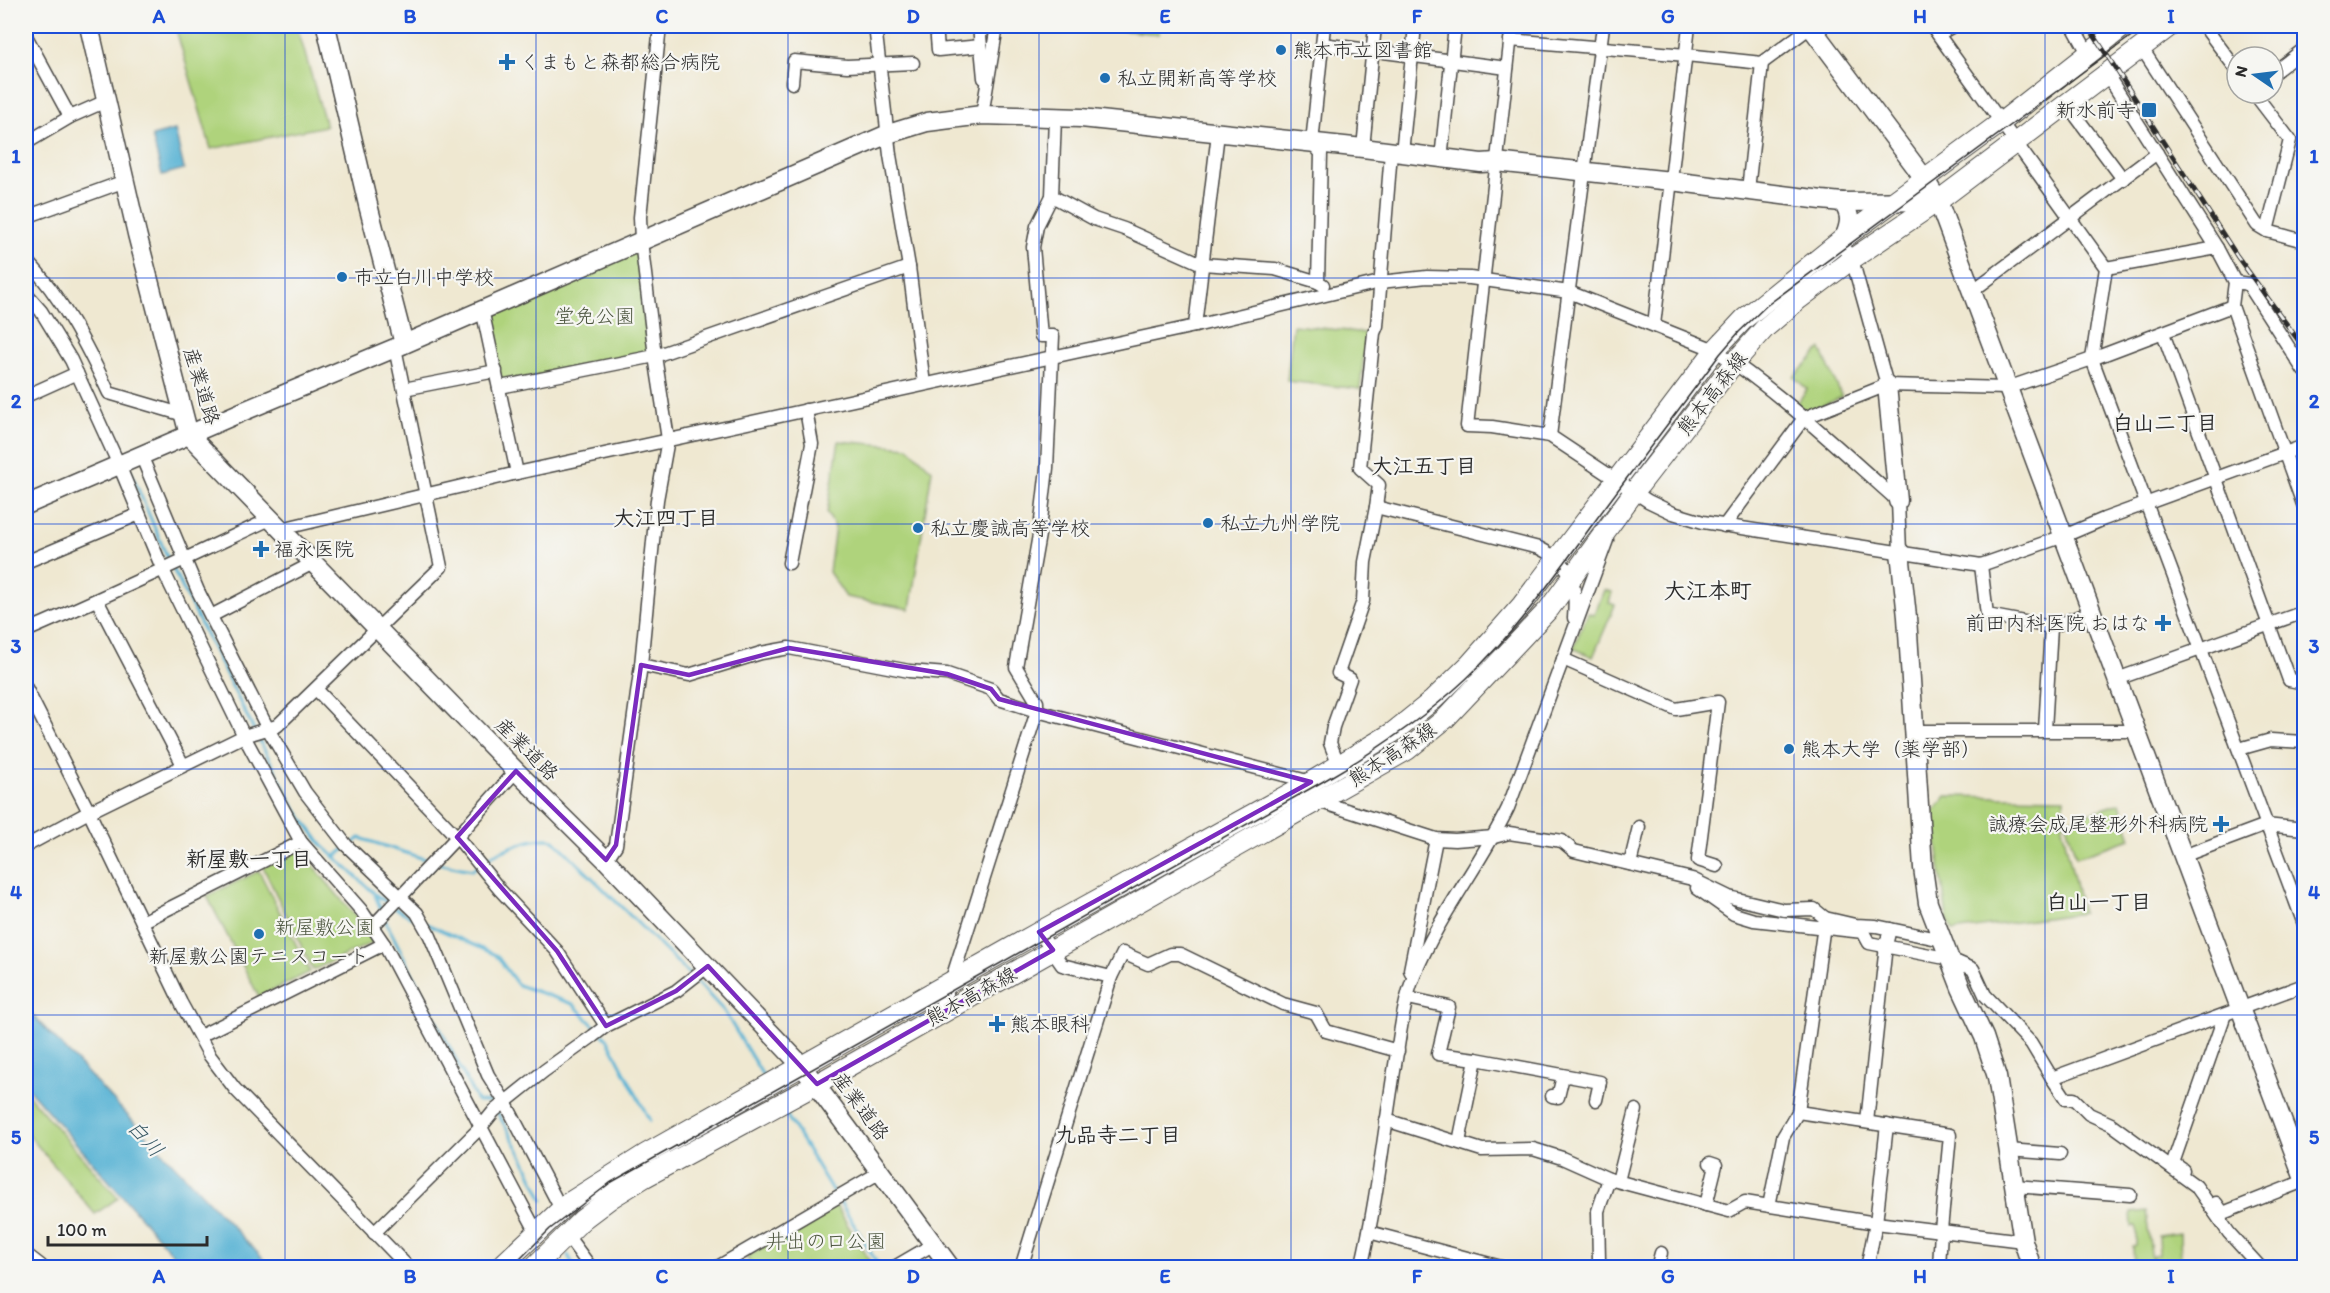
<svg xmlns="http://www.w3.org/2000/svg" width="2330" height="1293" viewBox="0 0 2330 1293" font-family="Itim,'Klee One',sans-serif">
	<rect width="100%" height="100%" fill="#f6f6f2"/>
	<filter id="ink" filterUnits="userSpaceOnUse"><feTurbulence type="fractalNoise" baseFrequency=".0167" numOctaves="2"/><feDisplacementMap in="SourceGraphic" scale="12" xChannelSelector="R" yChannelSelector="G"/><feConvolveMatrix kernelMatrix="1 2 1 2 8 2 1 2 1" color-interpolation-filters="sRGB"/></filter>
	<filter id="wash" filterUnits="userSpaceOnUse"><feTurbulence type="fractalNoise" baseFrequency=".008" numOctaves="4" result="noise"/><feDisplacementMap in="SourceGraphic" scale="24" xChannelSelector="R" yChannelSelector="G"/><feGaussianBlur stdDeviation="1.35" result="paint"/><feColorMatrix in="noise" values="0 0 0 0 0 0 0 0 0 0 0 0 0 0 0 0 0 1.4 0 .05"/><feComposite in="paint" operator="in"/></filter>
	<g filter="url(#wash)">
		<rect width="100%" height="100%" fill="#efe8d1"/>
		<!-- green -->
		<g fill="#afd37c" stroke="#6d7f54" stroke-width="1.5">
			<polygon points="175,26 297,26 326,126 211,149"/>
			<polygon points="1100,26 1160,26 1159,34 1100,28"/>
			<polygon points="637,246 651,353 502,383 486,312"/>
			<polygon points="1293,325 1366,333 1360,389 1287,381"/>
			<polygon points="1821,349 1842,397 1808,412 1796,405 1807,389 1794,377"/>
			<polygon points="839,441 908,447 932,470 910,609 846,597 829,572 835,527 827,513"/>
			<polygon points="1604,590 1612,592 1609,603 1615,605 1593,657 1573,648 1588,613 1594,615"/>
			<polygon points="1946,796 2064,798 2062,827 2082,913 1953,931 1947,918 1933,813"/>
			<polygon points="2120,803 2131,839 2076,857 2065,821"/>
			<polygon points="299,849 376,941 313,970 263,867"/>
			<polygon points="259,871 310,972 259,997 207,896"/>
			<polygon points="26,1092 36,1104 118,1198 95,1214 26,1132"/>
			<polygon points="835,1204 873,1267 754,1267 746,1257"/>
			<polygon points="2146,1211 2152,1263 2153,1256 2159,1255 2158,1236 2180,1233 2181,1265 2134,1267 2133,1247 2136,1246 2136,1227 2132,1227 2131,1213"/>
		</g>
		<!-- water -->
		<g fill="#56b2d4" stroke="#406e80" stroke-width="1.5">
			<polygon points="175,130 184,169 162,175 152,136"/>
			<polygon points="26,1008 251,1246 271,1267 184,1267 26,1086"/>
		</g>
		<g fill="none" stroke-linecap="round" stroke-linejoin="round">
			<!-- stream -->
			<g stroke="#56b2d4" stroke-width="3">
				<polyline points="26,280 40,301"/>
				<polyline points="102,414 123,457"/>
				<polyline points="129,468 169,561"/>
				<polyline points="172,567 254,730"/>
				<polyline points="257,736 295,808 322,845 374,893 382,912"/>
				<polyline points="351,845 360,838 431,861"/>
				<polyline points="335,857 345,849"/>
				<path d="M482 862C499 851 534 835 554 840L690 975"/>
				<polyline points="437,863 472,870 477,866"/>
				<polyline points="375,894 389,904"/>
				<polyline points="395,908 415,919"/>
				<polyline points="384,918 477,1101 491,1102 494,1106"/>
				<polyline points="427,924 496,955 518,985 573,1004 597,1029"/>
				<polyline points="695,980 724,1011 765,1079"/>
				<polyline points="602,1034 608,1040 650,1121"/>
				<polyline points="784,1111 835,1195"/>
				<polyline points="497,1112 522,1155 543,1200"/>
				<polyline points="839,1200 880,1268"/>
				<polyline points="568,1255 575,1268"/>
				<polyline points="745,1263 748,1268"/>
			</g>
		</g>
	</g>
	<g filter="url(#ink)">
		<g fill="none" stroke-linecap="round" stroke-linejoin="round">
			<defs>
				<g id="street">
					<polyline points="875,26 890,155 909,267 924,384"/>
					<polyline points="936,26 938,50 981,46"/>
					<polyline points="979,26 984,78"/>
					<polyline points="1512,26 1467,426 1492,427 1550,436 1648,501 1673,513 1703,522 1981,565 2064,536 2104,519 2304,446"/>
					<polyline points="1932,26 2106,268 2092,359 2304,924"/>
					<polyline points="2073,26 2088,53"/>
					<polyline points="2204,26 2237,70"/>
					<polyline points="1939,34 1953,26"/>
					<polyline points="26,36 70,117"/>
					<polyline points="1510,40 1686,55 1762,63 1812,26"/>
					<polyline points="1322,44 1507,68"/>
					<polyline points="2141,47 2257,225 2267,231 2304,241"/>
					<polyline points="2106,73 2217,248 2235,282 2232,306 2304,507"/>
					<polyline points="2273,73 2304,49"/>
					<polyline points="792,83 794,61 847,66 913,63"/>
					<polyline points="2254,93 2290,140 2267,231"/>
					<polyline points="2066,103 2123,179"/>
					<polyline points="982,115 997,26"/>
					<polyline points="26,143 70,117 106,101"/>
					<polyline points="1363,148 1375,26"/>
					<path d="M1391 152 1377 326 1374 333 1360 468 1379 485 1376 507 1539 548C1573 565 1577 581 1574 618"/>
					<polyline points="1402,153 1415,26"/>
					<polyline points="1441,159 1455,26"/>
					<polyline points="1748,190 1762,63"/>
					<polyline points="1052,196 1094,219 1124,229 1202,264 1275,269 1318,282"/>
					<polyline points="26,217 125,181"/>
					<polyline points="1839,242 1852,259 1887,385"/>
					<path d="M26 259C63 299 86 344 109 393L184 415"/>
					<polyline points="2106,268 2217,248"/>
					<polyline points="2235,282 2248,284 2304,371"/>
					<polyline points="1323,285 1318,282 1321,153 1312,143 1324,26"/>
					<polyline points="1971,292 2157,153"/>
					<polyline points="26,294 41,311 71,360 119,465 162,568 244,736 301,842 361,910 384,944 536,1231"/>
					<polyline points="482,309 517,473"/>
					<polyline points="1654,325 1689,26"/>
					<polyline points="1195,326 1218,133"/>
					<polyline points="2163,333 2289,680 2304,683"/>
					<polyline points="500,387 655,356 909,267"/>
					<polyline points="404,389 496,371"/>
					<polyline points="26,396 77,373"/>
					<polyline points="1550,436 1603,26"/>
					<polyline points="141,455 198,591 268,729 305,792 346,845 417,913 430,936 488,1075 505,1102 561,1209"/>
					<polyline points="1724,526 1804,418 1887,385 2007,388 2092,359 2232,306"/>
					<path d="M281 529 517 473 1195 326 1380 282 1427 277 1470 278 1569 292 1715 350C1781 393 1839 449 1898 501L1900 552"/>
					<polyline points="26,562 139,514"/>
					<polyline points="789,563 812,444 806,410"/>
					<polyline points="1981,565 1987,615 2051,627 2045,730"/>
					<polyline points="97,600 183,765"/>
					<polyline points="211,616 313,563"/>
					<polyline points="2051,627 2091,612"/>
					<path d="M26 631C108 596 189 557 270 519"/>
					<polyline points="1563,659 1676,709 1718,702 1698,860 1717,866"/>
					<polyline points="641,665 689,675 761,653 789,648 909,671 947,674 991,689 999,699 1037,711 1311,782"/>
					<polyline points="2117,679 2304,612"/>
					<polyline points="26,688 89,812 181,1003 210,1056 235,1089 409,1268"/>
					<polyline points="316,689 457,837 500,890 557,951 606,1026"/>
					<polyline points="1914,731 2136,731"/>
					<polyline points="2239,749 2271,740 2304,742"/>
					<polyline points="1339,766 1330,743 1333,727 1350,679 1338,673 1363,601 1365,562 1376,507"/>
					<polyline points="1318,801 1436,839 1455,840 1494,837 1509,833 1562,841 1574,851 1692,879 1729,897 1784,910 1814,909 1825,918 1798,1112 1783,1137 1769,1206"/>
					<polyline points="26,846 89,812 244,736 277,726 441,567 395,348"/>
					<polyline points="2183,856 2266,825 2304,829"/>
					<polyline points="606,860 616,845 641,665 657,500 668,439 655,356 641,241 640,217 660,26"/>
					<polyline points="1630,864 1639,827"/>
					<polyline points="1697,888 1734,914 1754,920 1863,932 1869,943 1950,959 1973,969 1985,995 2031,1043 2052,1078"/>
					<polyline points="1825,918 1855,925 1876,926 1942,940"/>
					<polyline points="142,922 301,842"/>
					<polyline points="373,926 457,837 516,771"/>
					<polyline points="1039,932 1062,965 1111,977"/>
					<polyline points="1413,976 1410,970 1436,839"/>
					<polyline points="1408,998 1449,1007 1438,1054 1476,1059"/>
					<polyline points="937,1015 951,982 1037,711 1037,702 1016,667 1040,529 1047,468 1053,336 1041,336 1033,247 1037,226 1052,196 1055,118"/>
					<polyline points="200,1036 384,944"/>
					<polyline points="1552,1096 1558,1097 1563,1076"/>
					<polyline points="1798,1112 1950,1135 1941,1230 1939,1268"/>
					<polyline points="1386,1120 1482,1150 1533,1149 1562,1158 1609,1179 1729,1211 1745,1202 1876,1223 2023,1241"/>
					<polyline points="1867,1122 1886,945 1890,929"/>
					<polyline points="1459,1142 1476,1059 1600,1082 1596,1100"/>
					<polyline points="2008,1150 2060,1154"/>
					<polyline points="2183,1170 2173,1163 2224,1017"/>
					<polyline points="1618,1181 1636,1110"/>
					<polyline points="2014,1186 2130,1195"/>
					<polyline points="2216,1203 2223,1213 2304,1181"/>
					<polyline points="1706,1205 1716,1165 1710,1163"/>
					<polyline points="1369,1232 1505,1268"/>
					<polyline points="374,1233 481,1127 494,1111 544,1071 593,1036 606,1026 676,991 708,966"/>
					<polyline points="566,1234 591,1268"/>
					<polyline points="716,1268 882,1171"/>
					<polyline points="893,1268 934,1244"/>
					<polyline points="1021,1268 1111,977 1123,953 1148,964 1170,954 1180,954 1283,1004 1316,1013 1326,1031 1398,1051"/>
					<path d="M1361 1268C1377 1201 1384 1132 1395 1065 1400 1036 1403 1003 1414 976 1438 916 1480 866 1508 808L1607 540"/>
					<polyline points="1597,1268 1599,1261 1598,1211 1609,1179"/>
					<polyline points="1657,1268 1661,1253"/>
					<polyline points="1867,1268 1876,1223 1887,1125"/>
					<polyline points="2261,1268 2229,1233 2196,1186 2111,1124 2089,1114 2074,1099 2066,1099 2052,1078 2304,985"/>
				</g>
				<g id="secondary">
					<polyline points="89,26 137,234 189,435 516,771 606,860 802,1066 951,1268"/>
					<polyline points="326,26 368,205 404,344"/>
					<polyline points="1810,26 1924,178 1938,201 2304,1179"/>
					<path d="M1842 202C1852 215 1850 224 1844 238"/>
					<polyline points="1887,385 1898,501"/>
					<polyline points="26,505 244,411 395,348 888,134 927,122 982,115 1081,118 1363,148 1481,163 1496,162 1671,181 1822,200 1842,202 1938,201"/>
					<polyline points="1900,552 1907,617 1923,868 1928,903 1961,988 1984,1037 1997,1077 2023,1241 2032,1268"/>
					<polyline points="26,1258 39,1268"/>
				</g>
				<g id="primary">
					<polyline points="499,1268 567,1204 646,1154 1039,932 1311,782 1392,733 1433,700 1469,665 1522,605 1715,350 1744,319 1844,238 2003,121 2124,26"/>
					<polyline points="533,1268 583,1219 611,1198 645,1177 817,1084 1407,750 1446,718 1549,609 1634,492 1734,363 1765,328 1799,299 1852,259 1938,201 2170,26"/>
				</g>
			</defs>
			<!-- street casing -->
			<use href="#street" stroke="#484744" stroke-width="15"/>
			<!-- secondary casing -->
			<use href="#secondary" stroke="#484744" stroke-width="21"/>
			<!-- primary casing -->
			<use href="#primary" stroke="#484744" stroke-width="22"/>
			<!-- street -->
			<use href="#street" stroke="#fff" stroke-width="12"/>
			<!-- secondary -->
			<use href="#secondary" stroke="#fff" stroke-width="18"/>
			<!-- primary -->
			<use href="#primary" stroke="#fff" stroke-width="20"/>
			<!-- tram -->
			<path stroke="#2b2b2b" stroke-width="1.5" d="M511 1268 550 1229 610 1183 1322 782C1374 752 1422 720 1466 679 1515 633 1555 576 1595 521 1636 465 1679 410 1720 354L1739 332 1766 306 2145 26"/>
			<defs>
				<polyline id="rail" points="2088,26 2237,256 2304,348"/>
			</defs>
			<!-- rail casing -->
			<use href="#rail" stroke="#2b2b2b" stroke-width="5"/>
			<!-- rail -->
			<use href="#rail" stroke="#f6f6f2" stroke-width="3" stroke-dasharray="9" stroke-linecap="butt"/>
		</g>
	</g>
	<!-- marked area -->
	<path fill="none" stroke="#7b2cbf" stroke-width="4.5" stroke-linejoin="round" d="M789 648 947 674 991 689 999 699 1311 782 1039 932 1053 950 817 1084 708 966 676 991 606 1026 557 951 457 837 516 771 606 860 616 845 641 665 689 675Z"/>
	<!-- grid -->
	<path fill="none" stroke="#1d4ed8" stroke-width="1.5" stroke-opacity="0.55" d="M285 26V1268M536 26V1268M788 26V1268M1039 26V1268M1291 26V1268M1542 26V1268M1794 26V1268M2045 26V1268M26 278H2304M26 524H2304M26 769H2304M26 1015H2304"/>
	<!-- markers -->
	<g fill="#1f6fb2" stroke="#f6f6f2" stroke-width="2">
		<circle cx="1281" cy="50" r="6"/>
		<path d="M504 53h6v6h6v6h-6v6h-6v-6h-6v-6h6z"/>
		<circle cx="1105" cy="78" r="6"/>
		<rect x="2141" y="102" width="16" height="16" rx="3"/>
		<circle cx="342" cy="277" r="6"/>
		<circle cx="1208" cy="523" r="6"/>
		<circle cx="918" cy="528" r="6"/>
		<path d="M258 540h6v6h6v6h-6v6h-6v-6h-6v-6h6z"/>
		<path d="M2160 614h6v6h6v6h-6v6h-6v-6h-6v-6h6z"/>
		<circle cx="1789" cy="749" r="6"/>
		<path d="M2218 815h6v6h6v6h-6v6h-6v-6h-6v-6h6z"/>
		<circle cx="259" cy="934" r="6"/>
		<path d="M994 1015h6v6h6v6h-6v6h-6v-6h-6v-6h6z"/>
	</g>
	<g text-anchor="middle" dominant-baseline="central" stroke-width="4.5" stroke-linejoin="round" paint-order="stroke">
		<!-- poi labels -->
		<g font-size="20" fill="#2b2b2b" stroke="#f6f6f2" text-anchor="start">
			<text x="1293" y="50">熊本市立図書館</text>
			<text x="520" y="62">くまもと森都総合病院</text>
			<text x="1117" y="78">私立開新高等学校</text>
			<text x="2136" y="110" text-anchor="end">新水前寺</text>
			<text x="354" y="277">市立白川中学校</text>
			<text x="1220" y="523">私立九州学院</text>
			<text x="930" y="528">私立慶誠高等学校</text>
			<text x="274" y="549">福永医院</text>
			<text x="2150" y="623" text-anchor="end">前田内科医院 おはな</text>
			<text x="1801" y="749">熊本大学（薬学部）</text>
			<text x="2208" y="824" text-anchor="end">誠療会成尾整形外科病院</text>
			<text x="259" y="956" text-anchor="middle">新屋敷公園テニスコート</text>
			<text x="1010" y="1024">熊本眼科</text>
		</g>
		<!-- park labels -->
		<g font-size="20" fill="#4c553f" stroke="#f6f6f2">
			<text x="595" y="316">堂免公園</text>
			<text x="325" y="927">新屋敷公園</text>
			<text x="826" y="1241">井出の口公園</text>
		</g>
		<!-- street labels -->
		<g font-size="20" fill="#2b2b2b" stroke="#f6f6f2">
			<text transform="translate(202 386) rotate(73)">産業道路</text>
			<text transform="translate(1712 393) rotate(-52)">熊本高森線</text>
			<text transform="translate(527 749) rotate(45)">産業道路</text>
			<text transform="translate(1392 754) rotate(-33)">熊本高森線</text>
			<text transform="translate(971 996) rotate(-29)">熊本高森線</text>
			<text transform="translate(861 1106) rotate(53)">産業道路</text>
		</g>
		<!-- neighbourhood labels -->
		<g font-size="21" font-weight="bold" fill="#2b2b2b" stroke="#f6f6f2">
			<text x="2165" y="422">白山二丁目</text>
			<text x="1424" y="465">大江五丁目</text>
			<text x="666" y="517">大江四丁目</text>
			<text x="249" y="858">新屋敷一丁目</text>
			<text x="2099" y="901">白山一丁目</text>
			<text x="1118" y="1134">九品寺二丁目</text>
		</g>
		<!-- water labels -->
		<g font-size="21" font-style="italic" fill="#3a5a66" stroke="#f6f6f2">
			<text transform="translate(146 1138) rotate(48)">白川</text>
		</g>
		<!-- quarter labels -->
		<g font-size="22" font-weight="bold" fill="#2b2b2b" stroke="#f6f6f2">
			<text x="1708" y="590">大江本町</text>
		</g>
	</g>
	<!-- margin -->
	<rect width="2330" height="1293" fill="none" stroke="#f6f6f2" stroke-width="66"/>
	<!-- north arrow -->
	<g transform="translate(2255 75) rotate(284)"><circle r="28" fill="#f6f6f2" stroke="#a5a5a2" stroke-width="1.5"/>
	<path d="M0-4.5L10 22L0 15L-10 22Z" fill="#1f6fb2"/>
	<text y="-9" font-size="16" font-weight="bold" text-anchor="middle" fill="#2b2b2b">N</text>
	</g>
	<!-- scale -->
	<path d="M48 1236v9h159v-9" fill="none" stroke="#2b2b2b" stroke-width="3"/>
	<text x="57" y="1236" font-size="18" fill="#2b2b2b" stroke="#f6f6f2" stroke-width="4.5" paint-order="stroke">100 m</text>
	<rect x="33" y="33" width="2264" height="1227" fill="none" stroke="#1d4ed8" stroke-width="2"/>
	<g font-size="20" text-anchor="middle" font-weight="bold" fill="#1d4ed8">
		<text x="159" y="23">A</text>
		<text x="410" y="23">B</text>
		<text x="662" y="23">C</text>
		<text x="913" y="23">D</text>
		<text x="1165" y="23">E</text>
		<text x="1417" y="23">F</text>
		<text x="1668" y="23">G</text>
		<text x="1920" y="23">H</text>
		<text x="2171" y="23">I</text>
		<text x="16" y="163">1</text>
		<text x="2314" y="163">1</text>
		<text x="16" y="408">2</text>
		<text x="2314" y="408">2</text>
		<text x="16" y="653">3</text>
		<text x="2314" y="653">3</text>
		<text x="16" y="899">4</text>
		<text x="2314" y="899">4</text>
		<text x="16" y="1144">5</text>
		<text x="2314" y="1144">5</text>
		<text x="159" y="1283">A</text>
		<text x="410" y="1283">B</text>
		<text x="662" y="1283">C</text>
		<text x="913" y="1283">D</text>
		<text x="1165" y="1283">E</text>
		<text x="1417" y="1283">F</text>
		<text x="1668" y="1283">G</text>
		<text x="1920" y="1283">H</text>
		<text x="2171" y="1283">I</text>
	</g>
</svg>
